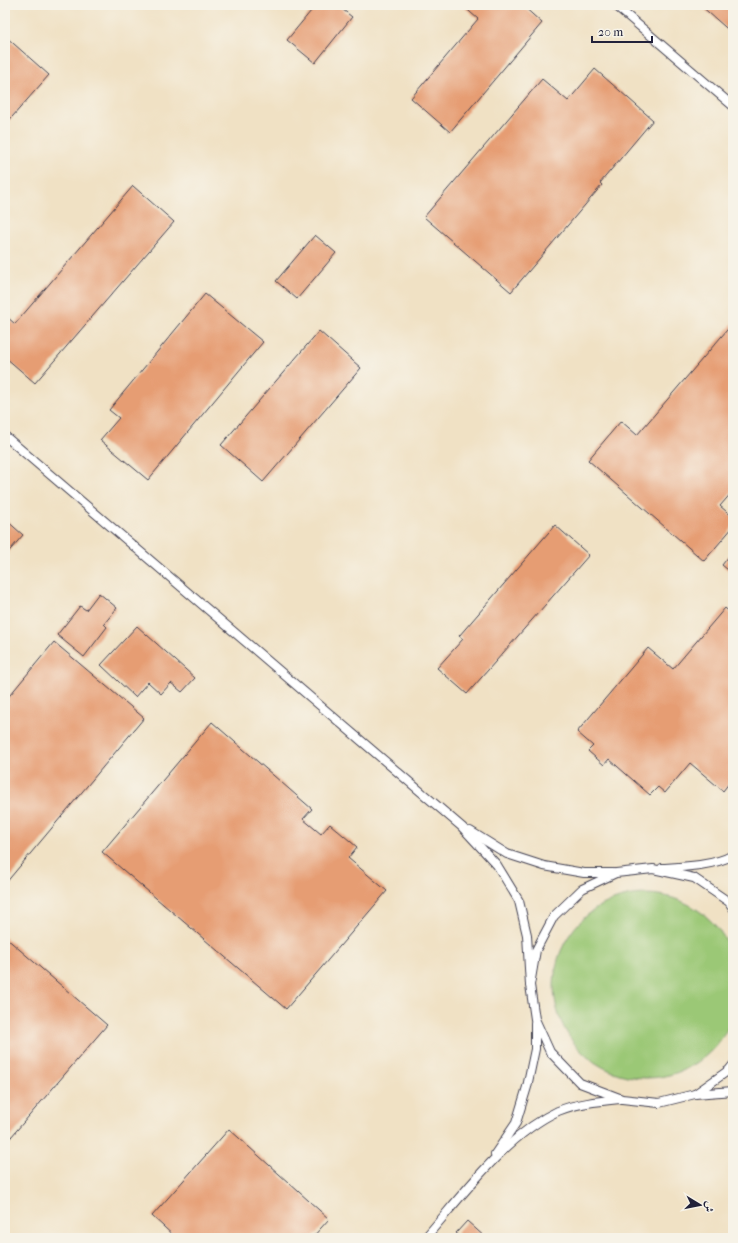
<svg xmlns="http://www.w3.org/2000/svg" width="738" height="1243" viewBox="0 0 738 1243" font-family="'IM FELL French Canon',Amiri,serif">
	<rect width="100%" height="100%" fill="#f7f3e8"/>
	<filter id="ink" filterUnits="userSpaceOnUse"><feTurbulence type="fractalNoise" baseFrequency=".025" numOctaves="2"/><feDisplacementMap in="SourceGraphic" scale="8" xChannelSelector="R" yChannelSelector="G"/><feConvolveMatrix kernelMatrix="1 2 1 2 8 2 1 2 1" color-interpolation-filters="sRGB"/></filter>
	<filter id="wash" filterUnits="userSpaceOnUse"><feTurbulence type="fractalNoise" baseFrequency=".012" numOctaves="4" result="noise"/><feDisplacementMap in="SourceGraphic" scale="16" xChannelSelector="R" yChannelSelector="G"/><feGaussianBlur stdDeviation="0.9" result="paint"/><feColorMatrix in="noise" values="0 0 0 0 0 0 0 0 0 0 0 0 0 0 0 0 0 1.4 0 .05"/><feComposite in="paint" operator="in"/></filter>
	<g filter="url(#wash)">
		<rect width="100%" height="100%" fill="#f0e1c4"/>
		<!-- green -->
		<circle fill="#9bc876" stroke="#5e7558" cx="646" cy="986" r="92"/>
		<g id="blocks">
			<!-- building -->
			<g fill="#e69d73">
				<polygon points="316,5 337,5 352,17 315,63 287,40"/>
				<polygon points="462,5 522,5 542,23 450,132 411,98 478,19"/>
				<polygon points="700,5 733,5 733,34"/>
				<polygon points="5,36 49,75 5,125"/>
				<polygon points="595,69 653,120 600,183 602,185 511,292 424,217 542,79 568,101"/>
				<polygon points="133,186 174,222 35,383 5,357 5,315 15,324"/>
				<polygon points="315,235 336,253 297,299 276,281"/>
				<polygon points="205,294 263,342 148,480 100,440 119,418 109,410"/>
				<polygon points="733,323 733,491 720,506 733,517 733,527 704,561 588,460 621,421 637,435"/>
				<polygon points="319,331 361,368 263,482 221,445"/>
				<polygon points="5,519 23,535 5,556"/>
				<polygon points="555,525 589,555 467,694 437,668 463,639 459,636"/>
				<polygon points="733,551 733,574 722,565"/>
				<polygon points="99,593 117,608 104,624 107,627 84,657 57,635 80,606 86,610"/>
				<polygon points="725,608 733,615 733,778 723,791 690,763 665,793 658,787 650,795 609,759 604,765 588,751 593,746 577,732 648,648 673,669"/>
				<polygon points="137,626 195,678 182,692 171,683 161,694 148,682 135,697 101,665"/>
				<polygon points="54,642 144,718 5,884 5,701"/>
				<polygon points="212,722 312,809 303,819 321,834 330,824 357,847 348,858 387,891 286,1009 102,852"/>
				<polygon points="5,937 107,1025 5,1144"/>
				<polygon points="229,1129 329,1219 312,1238 176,1238 152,1216"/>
				<polygon points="467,1221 486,1238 462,1238 456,1233"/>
			</g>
		</g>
	</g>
	<g filter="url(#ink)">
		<use href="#blocks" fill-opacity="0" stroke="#413f50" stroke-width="1"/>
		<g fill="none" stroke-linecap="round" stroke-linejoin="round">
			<defs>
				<g id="lane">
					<polyline points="615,5 733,106"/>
					<polyline points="5,436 462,827 497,865 519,901 527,935 530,985"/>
					<polyline points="470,831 507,854 544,866 584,873 613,873"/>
					<path d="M662 868C683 867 714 866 733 855"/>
					<polyline points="733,908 729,902 694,878 653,869 616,873 582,889 554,916 536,950 530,985 535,1019 550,1052 580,1083 622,1099 659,1103 695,1094 729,1070 733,1065"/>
					<polyline points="695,1094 733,1091"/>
					<polyline points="495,1154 516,1123 527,1087 535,1049 535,1023"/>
					<path d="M425 1238C462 1196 506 1135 558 1111 577 1103 601 1101 621 1099"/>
				</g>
			</defs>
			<!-- lane casing -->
			<use href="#lane" stroke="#413f50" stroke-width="10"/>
			<!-- lane -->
			<use href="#lane" stroke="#fff" stroke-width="8"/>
		</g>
	</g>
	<!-- margin -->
	<rect width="738" height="1243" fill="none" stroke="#f7f3e8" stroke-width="20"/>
	<!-- north arrow -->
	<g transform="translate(700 1205) rotate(100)" stroke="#f7f3e8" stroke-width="3" paint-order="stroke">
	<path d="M0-3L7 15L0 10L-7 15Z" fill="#22223b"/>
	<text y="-6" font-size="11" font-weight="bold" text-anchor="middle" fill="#22223b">ش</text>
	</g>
	<!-- scale -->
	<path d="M592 36v6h60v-6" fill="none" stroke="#22223b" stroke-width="2"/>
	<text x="598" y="36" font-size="12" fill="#22223b" stroke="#f7f3e8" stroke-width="3" paint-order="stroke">20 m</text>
</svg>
